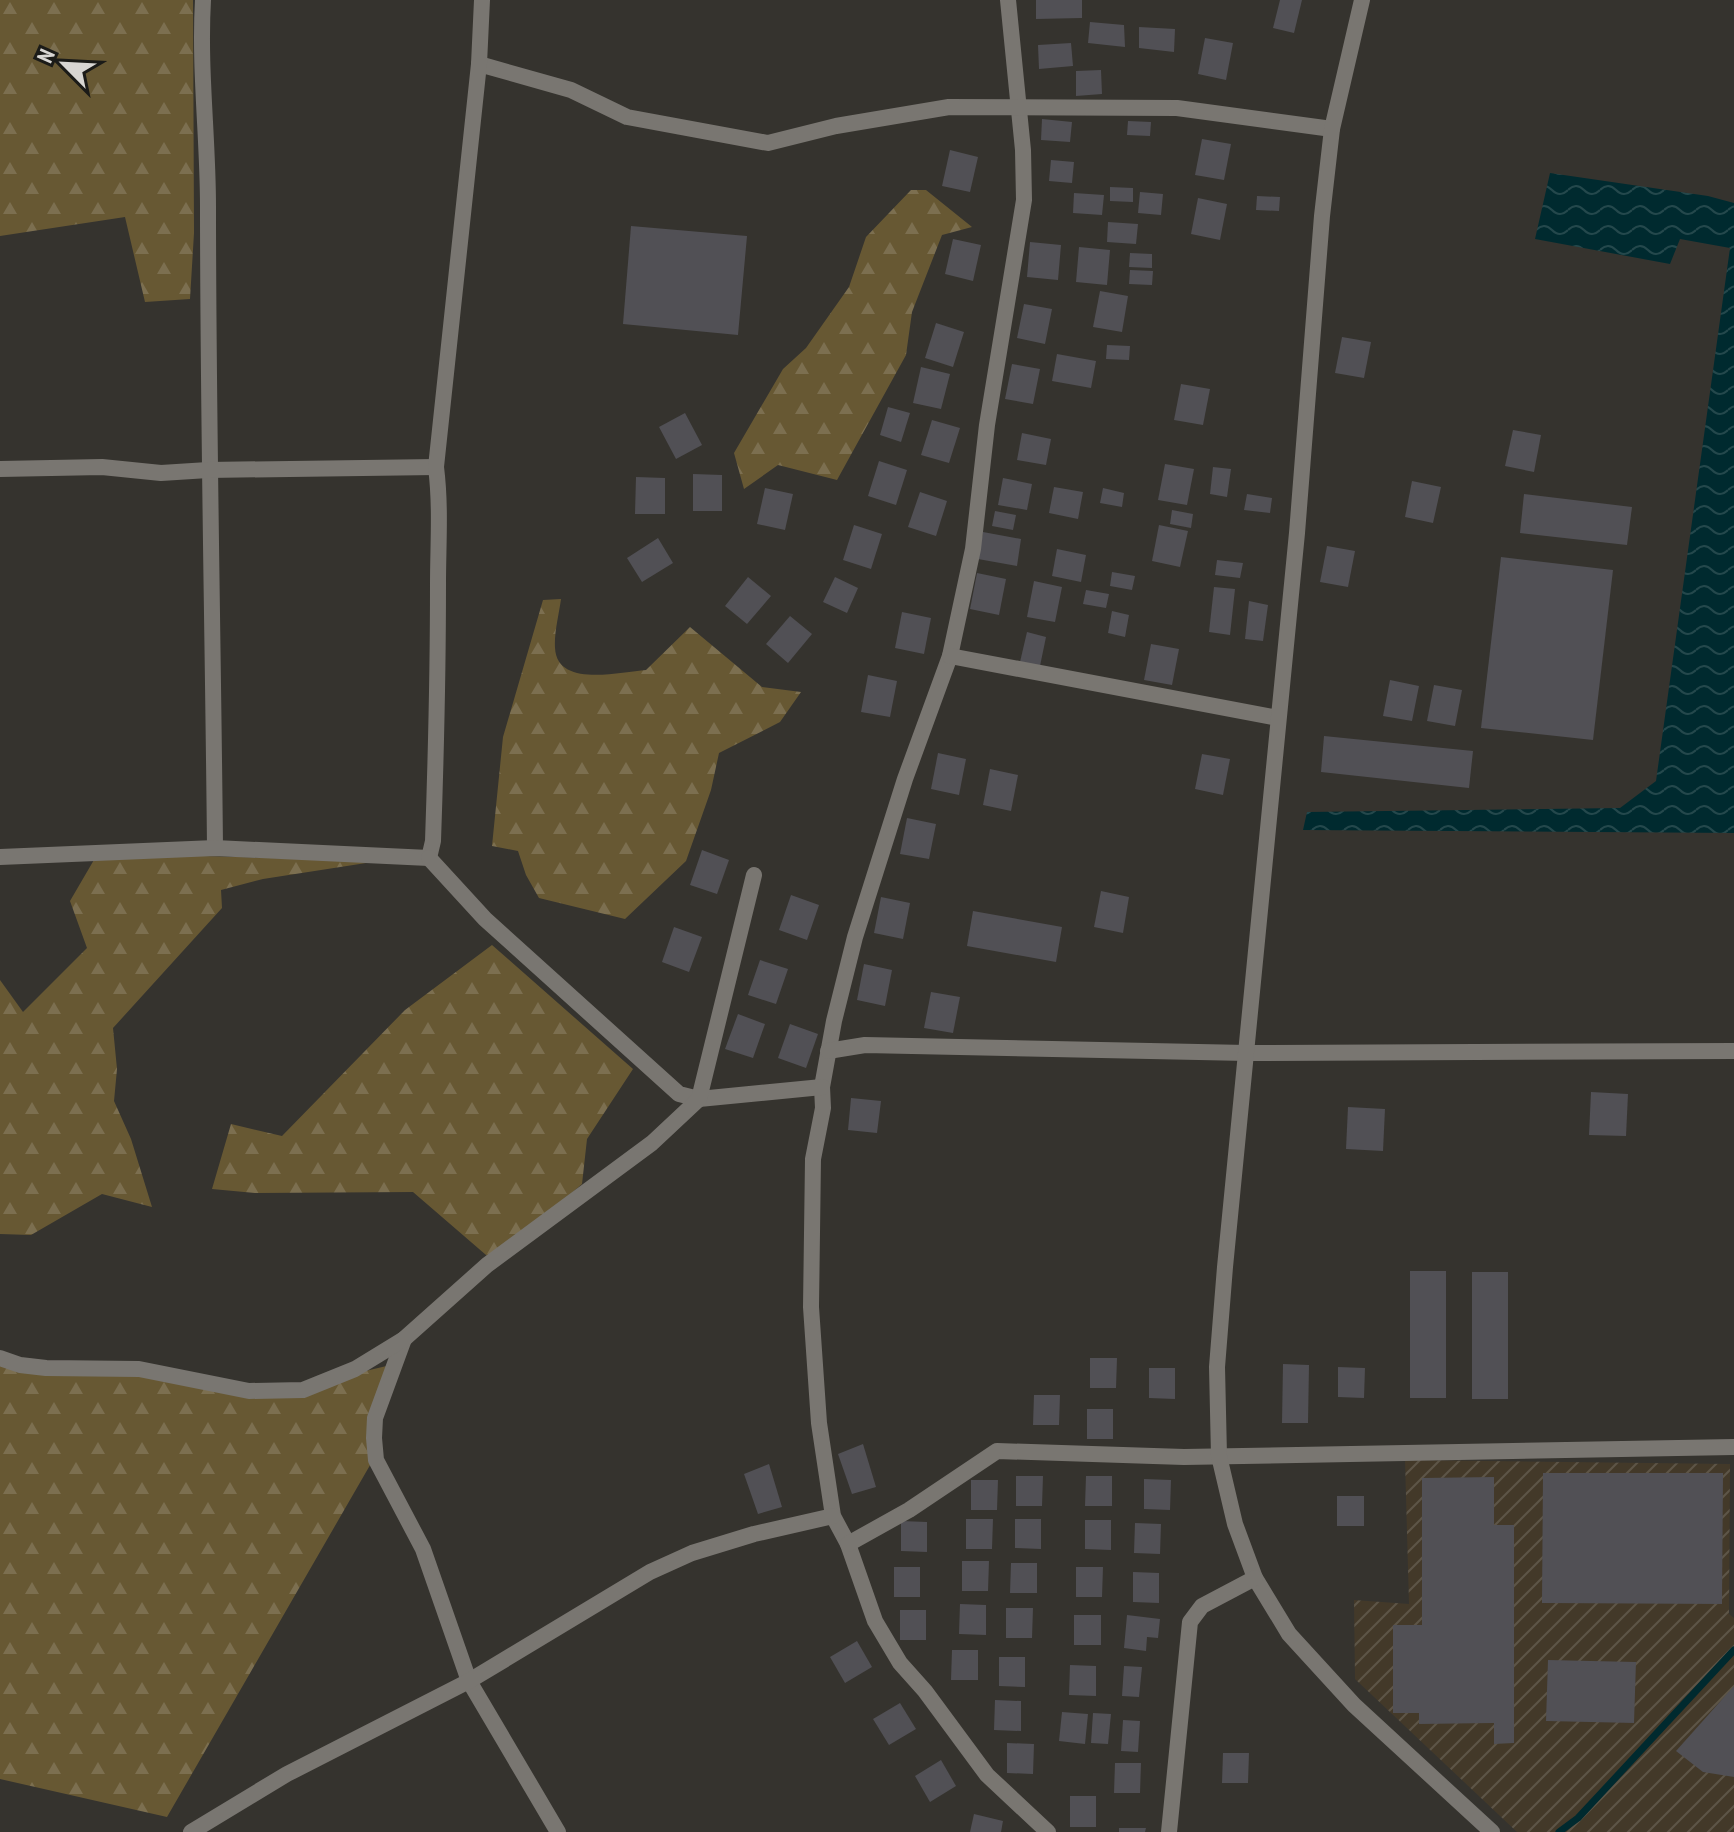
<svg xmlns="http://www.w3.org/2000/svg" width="1734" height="1832" viewBox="0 0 1734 1832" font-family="'PT Sans Narrow',sans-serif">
	<defs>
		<pattern id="industrial-furrows" width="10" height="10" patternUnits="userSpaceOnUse" patternTransform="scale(2)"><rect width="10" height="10" fill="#433929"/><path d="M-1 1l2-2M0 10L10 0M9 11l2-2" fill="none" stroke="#5d5547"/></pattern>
		<pattern id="forest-firs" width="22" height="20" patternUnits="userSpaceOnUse" patternTransform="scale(2)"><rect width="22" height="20" fill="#675833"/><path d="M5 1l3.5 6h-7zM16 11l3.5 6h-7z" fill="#7c6f50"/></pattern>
		<pattern id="water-waves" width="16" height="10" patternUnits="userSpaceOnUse" patternTransform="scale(2)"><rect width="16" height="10" fill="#002a2f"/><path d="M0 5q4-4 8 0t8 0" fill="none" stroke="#24484c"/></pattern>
	</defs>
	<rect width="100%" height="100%" fill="#35332e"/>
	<!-- industrial -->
	<polygon fill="url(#industrial-furrows)" points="1405,1460 1730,1464 1729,1614 1734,1618 1734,1832 1517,1832 1355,1679 1354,1600 1409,1604"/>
	<!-- forest -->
	<g fill="url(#forest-firs)">
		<polygon points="0,0 193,0 194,233 190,299 145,302 125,217 0,236"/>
		<polygon points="911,190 926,190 972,227 942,235 912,312 906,355 837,480 778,465 744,489 734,453 783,369 806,348 849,287 866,237"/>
		<path d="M561 599C559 614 554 633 555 648 557 688 619 672 646 670L690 627 762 687 801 692 780 722 719 753 711 790 686 861 625 919 539 898 526 875 518 851 492 846 503 737 543 600Z"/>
		<polygon points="98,853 379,861 263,879 221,890 222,908 113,1028 117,1069 114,1101 131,1139 152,1207 102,1194 31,1235 0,1234 0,980 23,1012 87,948 70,901"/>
		<polygon points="492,945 633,1069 587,1139 582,1184 493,1261 413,1192 255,1193 212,1189 231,1124 282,1136 405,1010"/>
		<polygon points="0,1355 285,1390 395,1364 373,1460 167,1817 0,1779"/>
	</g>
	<!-- water -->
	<polygon fill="url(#water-waves)" points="1550,173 1708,196 1734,203 1734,833 1303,830 1307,812 1620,808 1656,781 1730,248 1680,239 1670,264 1535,239"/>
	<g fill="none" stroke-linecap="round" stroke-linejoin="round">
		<!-- stream -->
		<polyline stroke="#002a2f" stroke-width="7" points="1559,1832 1578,1818 1734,1650"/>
	</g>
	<!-- building -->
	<g fill="#515055">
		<polygon points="1036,0 1082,0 1082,18 1036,19"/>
		<polygon points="1280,0 1302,0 1294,33 1273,28"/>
		<polygon points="1090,22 1124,25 1125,47 1088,43"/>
		<polygon points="1139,27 1175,29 1174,52 1139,48"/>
		<polygon points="1205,38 1233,43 1226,80 1198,74"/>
		<polygon points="1071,43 1073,66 1039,69 1038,45"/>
		<polygon points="1101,70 1102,94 1076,96 1076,71"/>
		<polygon points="1042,119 1072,122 1070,142 1041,140"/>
		<polygon points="1128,121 1151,122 1150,136 1127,135"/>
		<polygon points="1202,139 1231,144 1224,180 1195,175"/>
		<polygon points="950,150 978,157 970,192 942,186"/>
		<polygon points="1051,160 1074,162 1072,183 1049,181"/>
		<polygon points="1110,187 1133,188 1133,202 1110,201"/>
		<polygon points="1140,192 1163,194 1161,215 1138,213"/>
		<polygon points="1074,193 1104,195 1102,215 1073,213"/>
		<polygon points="1257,196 1280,197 1279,211 1256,210"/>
		<polygon points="1198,198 1227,204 1220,240 1191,234"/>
		<polygon points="1108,222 1138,224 1136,244 1107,242"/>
		<polygon points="631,226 747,236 738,335 623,324"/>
		<polygon points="953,239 981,245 973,281 945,274"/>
		<polygon points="1030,242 1061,245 1058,280 1027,277"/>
		<polygon points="1079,247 1110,250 1107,285 1076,282"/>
		<polygon points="1130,253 1152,254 1152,268 1129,267"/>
		<polygon points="1130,270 1153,271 1152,285 1129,284"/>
		<polygon points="1100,291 1128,296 1122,332 1093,327"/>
		<polygon points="1024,304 1052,309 1045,344 1017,338"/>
		<polygon points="936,323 964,332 953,367 925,358"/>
		<polygon points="1342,337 1371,342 1364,378 1335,373"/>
		<polygon points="1107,345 1130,346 1129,360 1106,359"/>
		<polygon points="1057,354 1096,361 1091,388 1052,381"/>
		<polygon points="1012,364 1040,369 1033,404 1005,399"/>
		<polygon points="921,367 950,374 941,409 913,403"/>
		<polygon points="1181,384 1210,389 1203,425 1174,420"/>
		<polygon points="888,407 910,413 901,442 880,435"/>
		<polygon points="685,413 702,445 676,459 659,427"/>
		<polygon points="932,420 960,428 949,463 921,455"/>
		<polygon points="1513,430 1541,435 1534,472 1505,466"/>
		<polygon points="1022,433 1051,439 1046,465 1017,460"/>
		<polygon points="879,461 907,470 896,505 868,496"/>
		<polygon points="1165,464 1194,469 1187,505 1158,500"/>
		<polygon points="1213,467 1231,469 1227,497 1210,494"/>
		<polygon points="693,474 722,475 722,511 693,511"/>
		<polygon points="636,477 665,478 665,514 635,514"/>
		<polygon points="1003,478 1032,484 1027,510 998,505"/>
		<polygon points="1412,481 1441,487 1433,523 1405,517"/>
		<polygon points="1054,487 1083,492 1078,519 1049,513"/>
		<polygon points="765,488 793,494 785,530 757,524"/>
		<polygon points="1103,488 1124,493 1122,507 1100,503"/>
		<polygon points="920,492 947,501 936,536 908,527"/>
		<polygon points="1247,494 1272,498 1270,513 1244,510"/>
		<polygon points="1524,494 1632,507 1627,545 1520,533"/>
		<polygon points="1172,510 1193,514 1191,528 1170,524"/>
		<polygon points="995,511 1016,515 1013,530 992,526"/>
		<polygon points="854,525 882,534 871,569 843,560"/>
		<polygon points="1159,525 1188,531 1180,567 1152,561"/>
		<polygon points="983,532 1021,539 1017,566 978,559"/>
		<polygon points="658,538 673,563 642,582 627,558"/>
		<polygon points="1327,546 1355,551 1348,587 1320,582"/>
		<polygon points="1057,549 1086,555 1081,582 1052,576"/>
		<polygon points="1501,557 1613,570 1593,740 1481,728"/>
		<polygon points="1217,560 1243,563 1240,578 1215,575"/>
		<polygon points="1112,572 1135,576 1132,590 1110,586"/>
		<polygon points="977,573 1006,579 999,615 970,609"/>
		<polygon points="748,577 771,596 747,624 725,606"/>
		<polygon points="835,577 858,588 847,613 823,602"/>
		<polygon points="1034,581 1062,587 1055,622 1027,617"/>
		<polygon points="1214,587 1235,589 1230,635 1209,632"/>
		<polygon points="1086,590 1109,594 1106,608 1083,604"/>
		<polygon points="1249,601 1268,605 1263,641 1245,639"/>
		<polygon points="1112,611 1129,615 1125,637 1108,633"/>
		<polygon points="902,612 931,618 924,654 895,648"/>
		<polygon points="790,616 812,634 788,663 766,644"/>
		<polygon points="1027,632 1046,637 1040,666 1020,662"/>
		<polygon points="1151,644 1179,649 1172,685 1144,680"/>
		<polygon points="868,675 897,681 890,717 861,712"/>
		<polygon points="1390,680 1419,686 1412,721 1383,716"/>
		<polygon points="1434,685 1462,690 1455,726 1427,721"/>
		<polygon points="1324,736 1473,751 1469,788 1321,772"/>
		<polygon points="938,753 966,759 959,795 931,789"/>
		<polygon points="1202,754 1230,759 1223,795 1195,789"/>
		<polygon points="990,769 1018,775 1011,811 983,805"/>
		<polygon points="907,818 936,824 929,859 900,854"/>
		<polygon points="702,850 729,860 717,894 690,885"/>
		<polygon points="1101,891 1129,897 1123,933 1094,927"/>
		<polygon points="791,895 819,905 807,940 779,930"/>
		<polygon points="881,897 910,903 903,939 874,933"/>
		<polygon points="973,911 1062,927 1056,962 967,946"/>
		<polygon points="674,927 702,937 689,972 662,962"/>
		<polygon points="760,960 788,969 776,1004 748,995"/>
		<polygon points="864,964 892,970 885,1006 857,1000"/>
		<polygon points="931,992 960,997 953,1033 924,1028"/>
		<polygon points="738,1014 765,1024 753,1058 725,1049"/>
		<polygon points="790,1024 818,1034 806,1068 778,1058"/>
		<polygon points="1591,1092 1628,1094 1626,1136 1589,1135"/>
		<polygon points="851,1098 881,1101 877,1133 848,1130"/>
		<polygon points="1348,1107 1385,1109 1383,1151 1346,1149"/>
		<rect x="1410" y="1271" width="36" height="127"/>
		<rect x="1472" y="1272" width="36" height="127"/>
		<polygon points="1090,1358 1117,1358 1116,1388 1090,1388"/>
		<polygon points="1283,1364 1309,1365 1308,1423 1282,1423"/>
		<polygon points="1338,1367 1365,1368 1364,1398 1338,1397"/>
		<polygon points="1149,1368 1175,1368 1175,1399 1149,1398"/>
		<polygon points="1034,1395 1060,1395 1059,1425 1033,1425"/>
		<rect x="1087" y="1409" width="26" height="30"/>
		<polygon points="863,1444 876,1487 852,1494 838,1454"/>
		<polygon points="769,1464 782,1507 758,1514 744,1474"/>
		<polygon points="1543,1473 1723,1473 1722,1604 1542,1603"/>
		<polygon points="1016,1476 1043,1476 1042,1506 1016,1506"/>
		<polygon points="1086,1476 1112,1476 1112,1506 1085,1506"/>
		<polygon points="1494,1477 1494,1525 1514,1525 1514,1743 1494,1744 1494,1723 1419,1724 1419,1713 1393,1713 1393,1625 1422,1625 1422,1478"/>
		<polygon points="1144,1479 1171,1480 1170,1510 1144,1509"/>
		<polygon points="971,1480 998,1480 997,1510 971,1510"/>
		<rect x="1337" y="1496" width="27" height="30"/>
		<polygon points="966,1519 993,1519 992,1549 966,1549"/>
		<polygon points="1015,1519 1041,1519 1041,1549 1015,1548"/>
		<polygon points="1085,1520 1111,1520 1111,1550 1085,1549"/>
		<polygon points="901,1521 927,1522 927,1552 901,1551"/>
		<polygon points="1135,1523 1161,1524 1160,1554 1134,1553"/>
		<polygon points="962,1561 989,1561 988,1591 962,1591"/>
		<polygon points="1011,1563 1037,1563 1037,1593 1010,1593"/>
		<rect x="894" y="1567" width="26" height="30"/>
		<polygon points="1076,1567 1103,1567 1102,1597 1076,1597"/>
		<polygon points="1133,1572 1159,1573 1159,1603 1133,1602"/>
		<polygon points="960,1604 986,1605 986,1635 959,1634"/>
		<polygon points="1006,1608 1033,1608 1032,1638 1006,1638"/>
		<rect x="900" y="1610" width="26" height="30"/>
		<rect x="1074" y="1615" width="27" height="30"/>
		<polygon points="1127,1615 1160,1619 1158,1638 1147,1637 1146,1651 1124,1648"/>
		<polygon points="857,1641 872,1667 845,1683 830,1657"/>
		<polygon points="952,1650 978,1650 978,1680 951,1680"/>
		<polygon points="999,1657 1025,1657 1025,1687 999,1686"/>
		<polygon points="1548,1660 1636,1662 1634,1723 1546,1721"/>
		<polygon points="1070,1665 1096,1666 1096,1696 1069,1695"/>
		<polygon points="1124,1666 1142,1667 1139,1697 1122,1696"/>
		<polygon points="1734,1686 1734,1777 1703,1772 1676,1751"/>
		<polygon points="995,1700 1021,1701 1021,1731 994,1730"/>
		<polygon points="900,1703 916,1729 889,1745 873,1719"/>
		<polygon points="1062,1712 1088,1714 1085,1744 1059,1741"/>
		<polygon points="1093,1713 1111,1714 1108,1744 1091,1743"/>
		<polygon points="1123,1720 1140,1721 1138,1752 1121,1751"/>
		<polygon points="1007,1743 1034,1744 1033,1774 1007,1773"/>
		<polygon points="1223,1753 1249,1753 1248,1783 1222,1783"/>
		<polygon points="941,1760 956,1786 930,1802 915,1776"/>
		<polygon points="1115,1763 1141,1763 1140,1793 1114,1793"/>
		<rect x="1070" y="1796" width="26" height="31"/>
		<polygon points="974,1814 1003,1821 1001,1832 970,1832"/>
		<polygon points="1119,1828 1146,1828 1145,1832 1119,1832"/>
	</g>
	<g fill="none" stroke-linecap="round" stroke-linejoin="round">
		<!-- minor -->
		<g stroke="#797671" stroke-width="16">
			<path d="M203 0C199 69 208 137 208 206 208 420 213 634 215 848"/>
			<polyline points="1008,0 1023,150 1024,200 987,425 973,549 950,656 905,779 855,937 834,1021 822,1087 823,1108 813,1159 811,1307 819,1423 833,1516 848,1544 875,1621 900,1663 925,1691 987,1775 1048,1832"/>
			<polyline points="479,64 571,90 627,117 768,143 836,126 949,107 1177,108 1332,129"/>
			<polyline points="0,469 102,467 161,473 208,470 436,467"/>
			<polyline points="950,656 1278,718"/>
			<path d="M0 857 215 848 429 858 433 841C436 755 438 670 438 584 438 544 441 507 436 467L479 64 482 0"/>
			<polyline points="429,858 485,919 679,1094 699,1099 822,1087"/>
			<polyline points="828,1051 865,1045 1247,1053 1734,1051"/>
			<polyline points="404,1339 375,1418 374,1438 376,1460 423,1549 469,1681 558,1832"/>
			<polyline points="0,1358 20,1365 46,1368 139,1369 249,1391 303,1390 355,1369 404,1339 487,1265 652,1143 699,1099 754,875"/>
			<polyline points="848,1544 909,1510 997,1451 1184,1457 1734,1447"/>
			<polyline points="191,1832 287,1774 469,1681 650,1572 692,1553 754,1534 833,1516"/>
		</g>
		<!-- tertiary -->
		<g stroke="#797671" stroke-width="16">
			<polyline points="1362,0 1332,129 1322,216 1297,533 1225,1267 1217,1367 1219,1456 1235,1524 1255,1578 1289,1634 1354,1705 1492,1832"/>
			<polyline points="1169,1832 1190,1622 1202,1606 1255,1578"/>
		</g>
	</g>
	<!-- north arrow -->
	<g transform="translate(64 64) rotate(294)" stroke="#1b1b18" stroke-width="6" paint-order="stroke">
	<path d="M0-6L14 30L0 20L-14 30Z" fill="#d8d6d3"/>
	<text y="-12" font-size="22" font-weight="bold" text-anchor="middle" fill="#d8d6d3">N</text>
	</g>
</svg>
